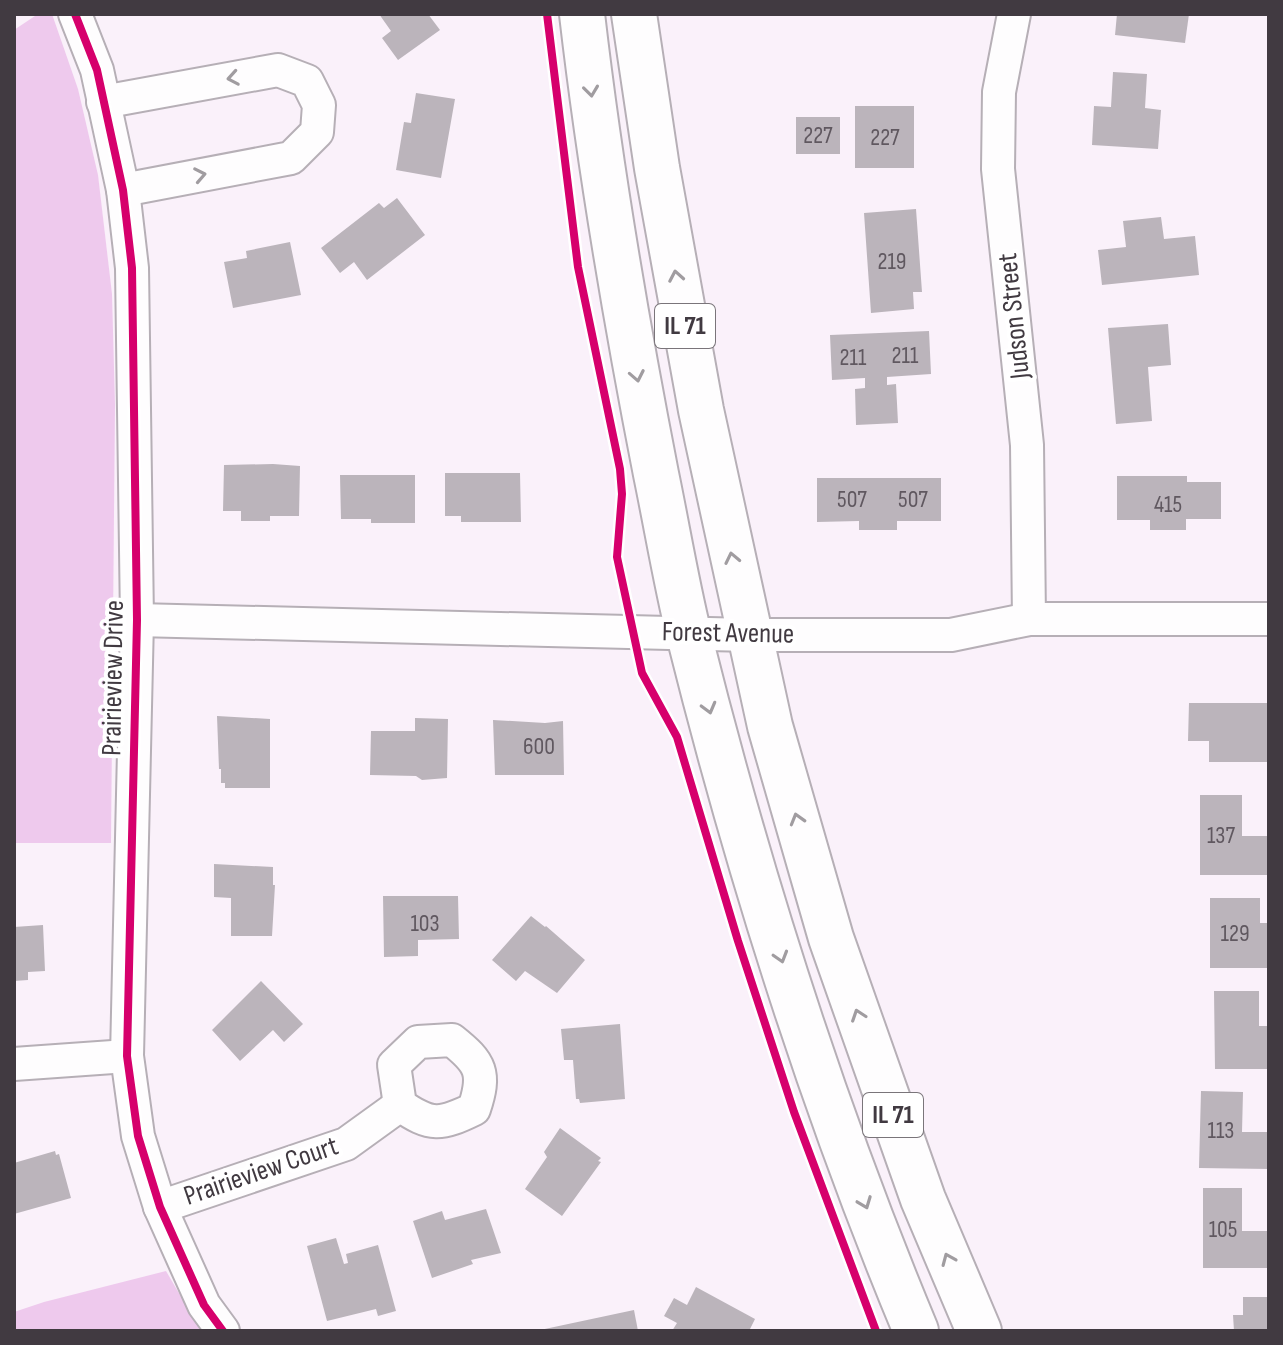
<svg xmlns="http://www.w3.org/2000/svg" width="1283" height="1345" viewBox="0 0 1283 1345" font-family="'Sofia Sans Condensed',sans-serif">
	<rect width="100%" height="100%" fill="#faf1fa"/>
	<!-- green -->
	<g fill="#eec9ed">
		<polygon points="38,14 52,14 78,89 98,175 112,294 115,405 111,843 14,843 14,30"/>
		<polygon points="166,1271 201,1331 14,1331 14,1312 44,1302"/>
	</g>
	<!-- building -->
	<g fill="#bbb4bb">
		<polygon points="379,14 428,14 440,30 398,60 382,38 391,31"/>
		<polygon points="1117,14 1189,14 1185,43 1115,35"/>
		<polygon points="1113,72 1147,74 1145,108 1161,110 1158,149 1092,145 1094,106 1111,107"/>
		<polygon points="416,93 455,99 441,178 396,170 404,122 411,123"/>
		<rect x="855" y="106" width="59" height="62"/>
		<rect x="796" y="117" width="44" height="37"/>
		<polygon points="397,198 425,235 367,280 354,262 340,273 321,248 379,203 384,208"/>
		<polygon points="916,209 922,292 913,292 914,309 871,313 864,213"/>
		<polygon points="1161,217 1164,239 1195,236 1199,275 1102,285 1098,250 1126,247 1123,221"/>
		<polygon points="290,242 301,295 233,308 224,262 247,258 246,251"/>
		<polygon points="1168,324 1171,365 1148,367 1152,421 1116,424 1108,328"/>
		<polygon points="929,331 931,374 887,377 887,385 896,384 898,423 856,425 855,389 865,388 865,378 832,380 830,335"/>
		<polygon points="273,464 300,466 299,516 270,516 270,521 241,521 241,511 223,511 224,465"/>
		<polygon points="445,473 520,473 521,522 461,522 461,516 445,516"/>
		<polygon points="340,475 415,475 415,523 371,523 371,519 341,519"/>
		<polygon points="1117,476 1187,476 1187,482 1221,482 1221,519 1186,519 1186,530 1150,530 1150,520 1117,520"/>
		<polygon points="817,478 941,478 941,521 897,521 897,530 859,530 859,521 817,522"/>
		<polygon points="1189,703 1269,703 1269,762 1209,762 1209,741 1188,741"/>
		<polygon points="217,716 270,719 270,788 225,788 225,783 221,783 221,769 219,769"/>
		<polygon points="415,718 448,719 447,778 422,780 416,776 370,775 371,731 415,731"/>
		<polygon points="493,720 545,723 563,721 564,775 495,775"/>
		<polygon points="1200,795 1242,795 1242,836 1269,836 1269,875 1200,875"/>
		<polygon points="214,864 273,867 273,885 275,885 272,936 231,936 231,898 214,897"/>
		<polygon points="383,896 458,896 459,939 418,940 418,956 384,957"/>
		<polygon points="1210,898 1260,898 1260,923 1269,923 1269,968 1210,968"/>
		<polygon points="531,916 545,927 546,926 585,960 557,993 525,971 516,981 492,960"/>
		<polygon points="43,925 45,971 28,972 28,980 14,981 14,927"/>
		<polygon points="261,981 303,1024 284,1042 273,1030 240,1061 212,1030"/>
		<polygon points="1214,991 1259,991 1259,1026 1269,1026 1269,1069 1215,1069"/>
		<polygon points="620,1024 625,1099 580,1103 579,1099 576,1099 573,1060 564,1060 561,1029"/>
		<polygon points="1201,1091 1243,1092 1242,1132 1269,1132 1269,1169 1199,1168"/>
		<polygon points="560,1128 601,1158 598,1161 601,1162 562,1216 525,1189 547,1157 544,1152"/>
		<polygon points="55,1151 56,1155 59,1154 71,1198 14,1214 14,1163"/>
		<polygon points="1203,1188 1242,1188 1242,1231 1269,1231 1269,1268 1203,1268"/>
		<polygon points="486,1209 501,1253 471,1260 473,1264 432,1278 413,1221 442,1211 445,1220"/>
		<polygon points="336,1238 344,1264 348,1263 346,1254 378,1245 396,1311 378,1316 376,1309 327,1321 307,1246"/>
		<polygon points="696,1287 755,1319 749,1331 672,1331 677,1323 664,1316 674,1298 687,1305"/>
		<polygon points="1243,1297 1269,1297 1269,1331 1234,1331 1233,1315 1243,1315"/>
		<polygon points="634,1310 638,1331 540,1331 540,1330"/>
	</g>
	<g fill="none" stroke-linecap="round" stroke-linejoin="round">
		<defs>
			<g id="minor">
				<polyline points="75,14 97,70 123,190 132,268 137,620 127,1056 138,1136 160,1207 204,1305 223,1331"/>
				<polyline points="1014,14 999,92 998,169 1027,445 1029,619"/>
				<polyline points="103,102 278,70 307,81 319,105 317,132 291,158 123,190"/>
				<polyline points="137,620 749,635 951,635 1029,619 1269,619"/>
				<path d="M452 1040C481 1063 486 1073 474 1109 441 1125 431 1127 400 1105L394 1065 418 1042Z"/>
				<polyline points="14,1064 127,1056"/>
				<polyline points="160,1207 346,1144 400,1105"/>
			</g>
			<g id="primary">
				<path d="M582 14C600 169 626 321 656 474 667 527 676 582 689 635 748 871 822 1106 916 1331"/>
				<polyline points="634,14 657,168 701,410 770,726 831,938 923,1199 979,1331"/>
			</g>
		</defs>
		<!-- minor casing -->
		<use href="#minor" stroke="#b6afb6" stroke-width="36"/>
		<!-- primary casing -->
		<use href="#primary" stroke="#b6afb6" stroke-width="48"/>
		<!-- minor -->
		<use href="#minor" stroke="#fefdfe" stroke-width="32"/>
		<!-- primary -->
		<use href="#primary" stroke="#fefdfe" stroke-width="44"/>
		<defs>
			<g id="cycleway">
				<polyline points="75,14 97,70 123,190 132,268 137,620 127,1056 138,1136 160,1207 204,1305 223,1331"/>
				<polyline points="547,14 578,267 620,469 622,494 617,557 642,673 677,737 738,941 794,1112 876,1331"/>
			</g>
		</defs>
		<!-- cycleway casing -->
		<use href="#cycleway" stroke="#fff" stroke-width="13"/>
		<!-- cycleway -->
		<use href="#cycleway" stroke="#d6006c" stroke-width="8"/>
	</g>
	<!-- one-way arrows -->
	<defs><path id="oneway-chevron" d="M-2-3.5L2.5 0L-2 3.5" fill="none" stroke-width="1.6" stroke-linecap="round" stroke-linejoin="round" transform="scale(2)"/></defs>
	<g stroke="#a09ca0">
		<use href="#oneway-chevron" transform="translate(233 78) rotate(170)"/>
		<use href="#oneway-chevron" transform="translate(591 91) rotate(83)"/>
		<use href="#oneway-chevron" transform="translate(200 175) rotate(-11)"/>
		<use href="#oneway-chevron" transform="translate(676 276) rotate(-100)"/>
		<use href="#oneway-chevron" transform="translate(637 376) rotate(79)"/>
		<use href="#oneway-chevron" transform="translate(732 558) rotate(-102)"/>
		<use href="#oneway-chevron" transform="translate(709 708) rotate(75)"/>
		<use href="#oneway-chevron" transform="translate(797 819) rotate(-106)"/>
		<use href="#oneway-chevron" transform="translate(781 957) rotate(73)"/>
		<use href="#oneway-chevron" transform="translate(858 1015) rotate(-109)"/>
		<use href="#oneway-chevron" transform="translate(865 1203) rotate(69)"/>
		<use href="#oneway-chevron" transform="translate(948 1259) rotate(-113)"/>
	</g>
	<g text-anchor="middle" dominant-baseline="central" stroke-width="8" stroke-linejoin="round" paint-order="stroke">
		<!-- number labels -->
		<g font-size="24" fill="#605860">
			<text x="818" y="135">227</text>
			<text x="885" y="137">227</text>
			<text x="892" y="261">219</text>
			<text x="905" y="355">211</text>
			<text x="853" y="357">211</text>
			<text x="852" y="499">507</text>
			<text x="913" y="499">507</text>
			<text x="1168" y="504">415</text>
			<text x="539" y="746">600</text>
			<text x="1221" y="835">137</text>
			<text x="425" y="923">103</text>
			<text x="1235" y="933">129</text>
			<text x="1221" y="1130">113</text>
			<text x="1223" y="1229">105</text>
		</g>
		<!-- shield labels -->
		<g fill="#fff" stroke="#7a757a" stroke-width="2">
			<rect x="655" y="304" width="60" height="44" rx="6"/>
			<rect x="863" y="1093" width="60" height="44" rx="6"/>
		</g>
		<g font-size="26" font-weight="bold" fill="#413a41">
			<text x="685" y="326">IL 71</text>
			<text x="893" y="1115">IL 71</text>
		</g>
		<!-- street labels -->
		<g font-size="28" fill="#413a41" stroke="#fff">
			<text transform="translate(1014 316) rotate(-96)">Judson Street</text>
			<text transform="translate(728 633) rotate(1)">Forest Avenue</text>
			<text transform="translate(113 678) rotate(-89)">Prairieview Drive</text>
			<text transform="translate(261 1171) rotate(-19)">Prairieview Court</text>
		</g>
	</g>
	<!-- border -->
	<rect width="1283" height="1345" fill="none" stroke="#413a41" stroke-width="32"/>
</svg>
